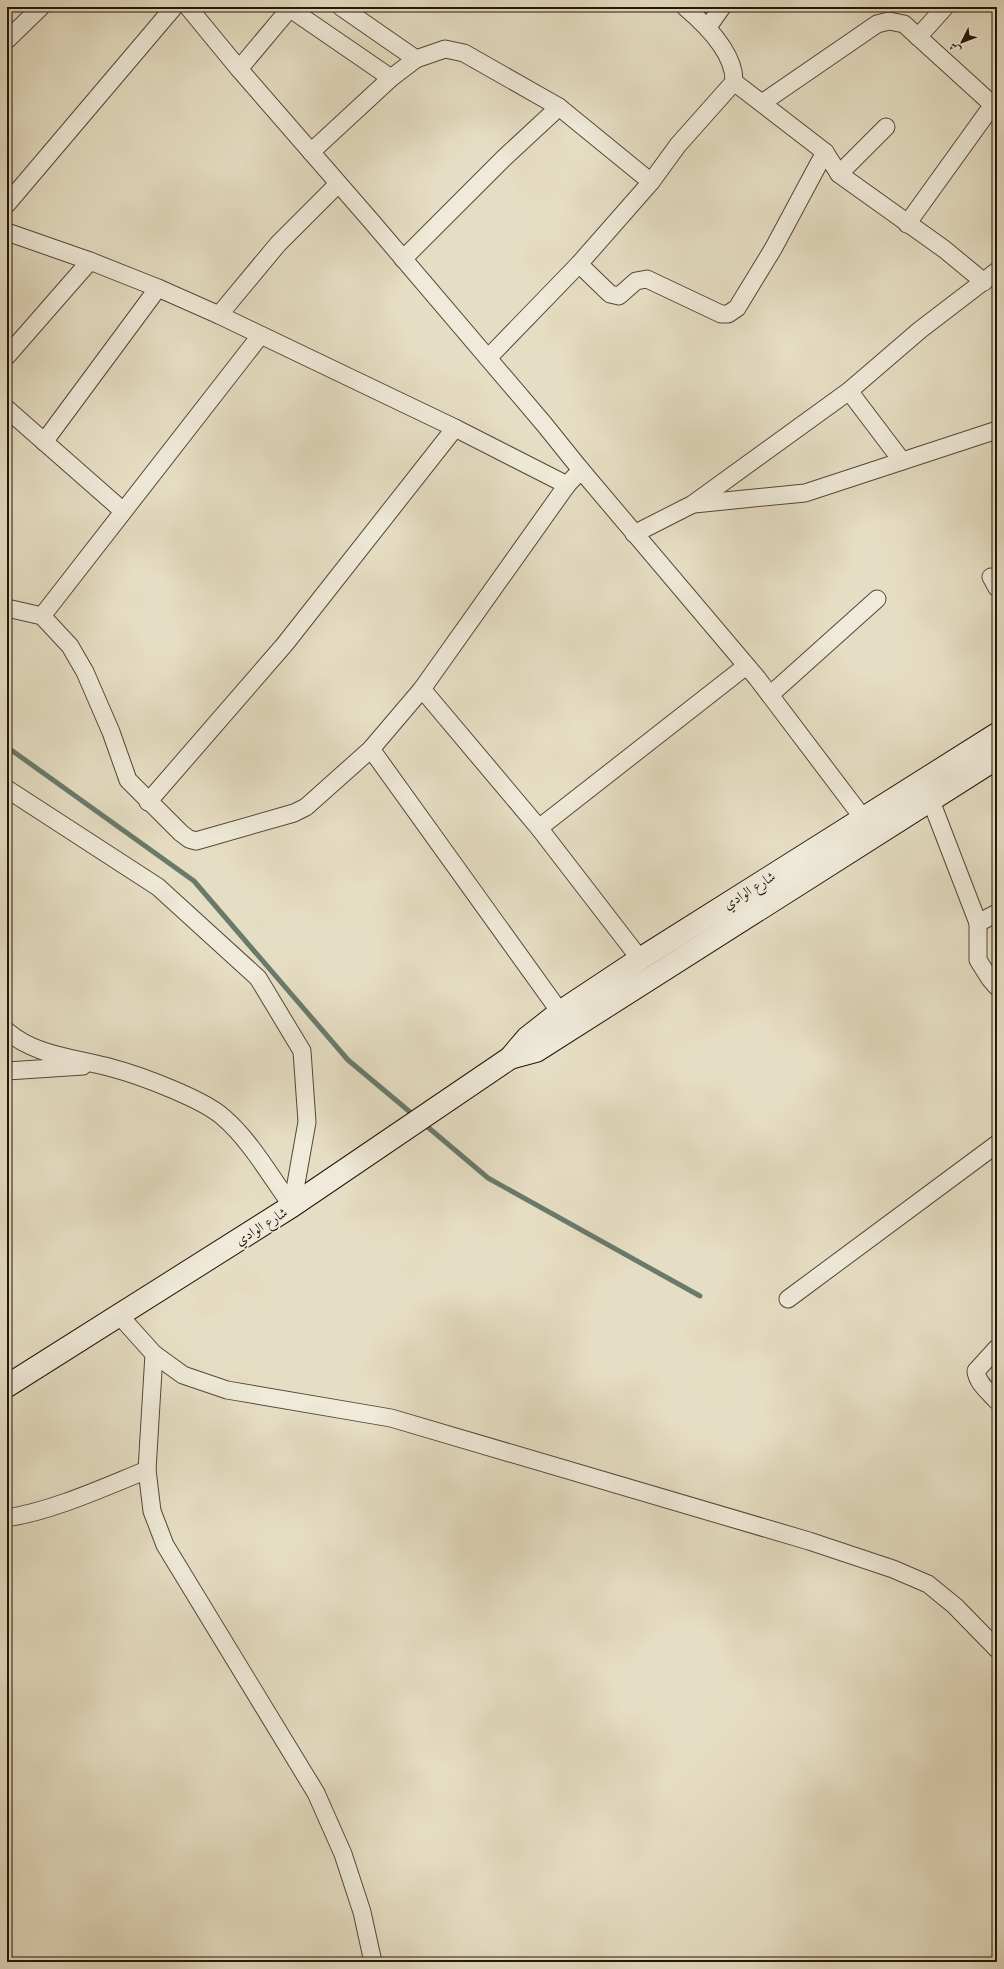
<svg xmlns="http://www.w3.org/2000/svg" width="1004" height="1969" viewBox="0 0 1004 1969" font-family="'Libre Caslon Text',Amiri,serif">
	<rect width="100%" height="100%" fill="#e6dec4"/>
	<filter id="stains"><feTurbulence type="fractalNoise" baseFrequency=".005" numOctaves="4"/><feColorMatrix values="0 0 0 0 .2 0 0 0 0 .09 0 0 0 0 .02 0 0 0 .5 -.17"/></filter>
	<radialGradient id="worn" r=".72"><stop offset=".6" stop-color="#630" stop-opacity="0"/><stop offset="1" stop-color="#630" stop-opacity=".3"/></radialGradient>
	<g fill="none" stroke-linecap="round" stroke-linejoin="round">
		<!-- stream -->
		<g stroke="#697a6b" stroke-width="5">
			<polyline points="7,747 194,881 348,1060 416,1117"/>
			<polyline points="423,1123 488,1178 700,1296"/>
		</g>
		<defs>
			<g id="minor">
				<polyline points="188,7 239,69 372,222 544,424 581,470"/>
				<polyline points="341,7 416,59 445,49 464,53 559,107 651,182"/>
				<path d="M685 7C705 24 735 53 734 82L825 152 839 174 944 249 984 282"/>
				<polyline points="289,8 391,78"/>
				<polyline points="708,27 722,7"/>
				<polyline points="918,37 945,7"/>
				<polyline points="7,40 41,7"/>
				<polyline points="239,69 291,7"/>
				<polyline points="762,103 877,24 889,21 904,24 993,105"/>
				<polyline points="311,152 391,78 416,59"/>
				<polyline points="839,174 886,127"/>
				<polyline points="7,204 174,7"/>
				<polyline points="907,224 997,99"/>
				<polyline points="7,232 90,261 158,288 219,315 455,428 567,485 581,470 757,678 863,818"/>
				<polyline points="403,259 504,158 559,107"/>
				<polyline points="579,264 610,294 619,296 636,281 647,279 721,314 728,314 737,308 773,249 825,152"/>
				<polyline points="219,315 278,244 338,184"/>
				<polyline points="7,356 90,261"/>
				<polyline points="488,358 579,264 651,182 678,145 734,82"/>
				<polyline points="849,391 902,461"/>
				<polyline points="7,409 123,511"/>
				<polyline points="44,442 158,288"/>
				<polyline points="694,504 805,493 997,430"/>
				<polyline points="634,534 693,504 849,391 920,330 997,271"/>
				<polyline points="991,577 997,588"/>
				<polyline points="7,608 42,616 70,646 85,672 111,732 128,780 181,833 189,839 196,841 294,813 306,807 371,749 422,689 567,485"/>
				<polyline points="42,616 260,336"/>
				<polyline points="422,689 539,828 640,959"/>
				<polyline points="770,695 877,599"/>
				<polyline points="371,749 560,1012"/>
				<polyline points="7,789 158,887 258,978 302,1051 307,1122 292,1206"/>
				<polyline points="931,801 978,923 978,960 990,979 997,987"/>
				<polyline points="148,802 285,644 455,428"/>
				<polyline points="539,828 746,666"/>
				<polyline points="978,923 997,913"/>
				<path d="M7 1031C35 1056 77 1058 112 1068 139 1075 203 1099 223 1117 250 1140 271 1177 292 1206"/>
				<polyline points="7,1071 83,1066"/>
				<polyline points="788,1299 997,1144"/>
				<polyline points="119,1315 154,1354 183,1375 227,1390 391,1418 809,1541 893,1569 928,1584 955,1606 997,1649"/>
				<path d="M997 1348 976 1371C977 1383 989 1392 997 1401"/>
				<polyline points="154,1354 147,1470 152,1511 165,1545 316,1793 343,1854 362,1912 373,1962"/>
				<path d="M7 1518C55 1510 102 1488 147 1470"/>
			</g>
			<g id="secondary">
				<polyline points="510,1058 536,1051 997,758"/>
				<polyline points="7,1386 292,1206 510,1058 527,1038 560,1012 640,959 997,734"/>
			</g>
		</defs>
		<!-- minor casing -->
		<use href="#minor" stroke="#544738" stroke-width="19"/>
		<!-- secondary casing -->
		<use href="#secondary" stroke="#231509" stroke-width="24"/>
		<!-- minor -->
		<use href="#minor" stroke="#efead9" stroke-width="17"/>
		<!-- secondary -->
		<use href="#secondary" stroke="#efead9" stroke-width="22"/>
	</g>
	<g text-anchor="middle" dominant-baseline="central" stroke-width="3" stroke-linejoin="round" paint-order="stroke">
		<!-- street labels -->
		<g font-size="14" fill="#231509" stroke="#efead9">
			<text transform="translate(749 890) rotate(-32)">شارع الوادي</text>
			<text transform="translate(261 1226) rotate(-32)">شارع الوادي</text>
		</g>
	</g>
	<!-- margin -->
	<rect width="1004" height="1969" fill="none" stroke="#e6dec4" stroke-width="24"/>
	<rect x="8" y="8" width="988" height="1953" fill="none" stroke="#231509" stroke-width="2"/>
	<rect x="12" y="12" width="980" height="1945" fill="none" stroke="#231509"/>
	<!-- north arrow -->
	<g transform="translate(962 42) rotate(228)" stroke="#efead9" stroke-width="3" paint-order="stroke">
	<path d="M0-3L7 15L0 10L-7 15Z" fill="#231509"/>
	<text y="-6" font-size="11" font-weight="bold" text-anchor="middle" fill="#231509">ش</text>
	</g>
	<rect width="100%" height="100%" filter="url(#stains)"/>
	<rect width="100%" height="100%" fill="url(#worn)"/>
</svg>
